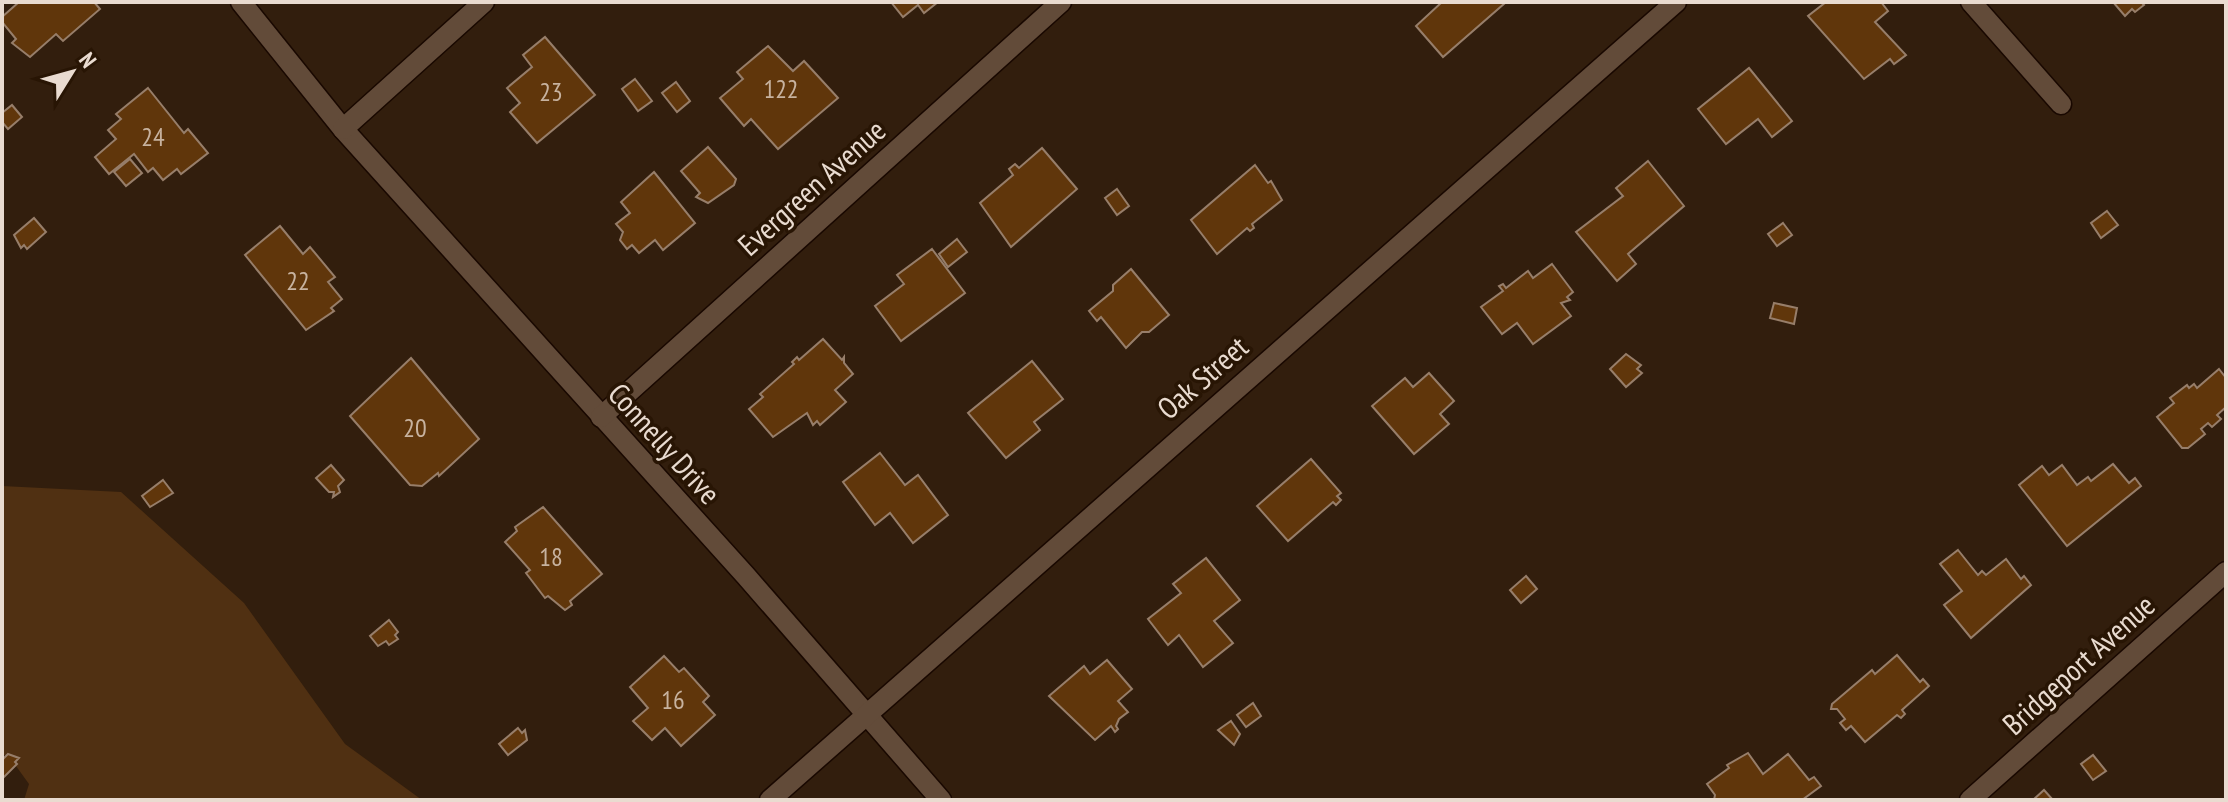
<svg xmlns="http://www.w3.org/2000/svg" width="2228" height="802" viewBox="0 0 2228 802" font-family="'PT Sans Narrow',sans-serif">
	<rect width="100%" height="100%" fill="#321e0d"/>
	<!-- green -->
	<polygon fill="#503012" points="2,486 121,492 244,603 345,744 422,800 24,800 29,784 8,755 2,755"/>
	<!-- building -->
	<g fill="#60360b" stroke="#977e6a" stroke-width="2">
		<polygon points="19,2 94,2 100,9 63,41 56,34 30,57 12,43 16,39 2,22 2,17"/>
		<polygon points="891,2 938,2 924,13 918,5 903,17"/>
		<polygon points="1442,2 1505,2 1505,3 1443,57 1416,26"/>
		<polygon points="1826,2 1881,2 1888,11 1875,22 1906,55 1894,64 1890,59 1864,79 1808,16"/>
		<polygon points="2113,2 2141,2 2144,5 2135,12 2132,9 2125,16"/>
		<polygon points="545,37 595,95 537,143 510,112 520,103 507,88 532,67 523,55"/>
		<polygon points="768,46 793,71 804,61 838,98 778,149 751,119 744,126 720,98 743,79 737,72"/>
		<polygon points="1749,68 1792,121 1772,137 1758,119 1726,144 1698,109"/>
		<polygon points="635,79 652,101 638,111 622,89"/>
		<polygon points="676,82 690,101 677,112 662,93"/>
		<polygon points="148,88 184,133 188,129 208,153 181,174 177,169 163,180 153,168 148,172 134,154 109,174 95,157 116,139 108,130 121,119 116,114"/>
		<polygon points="12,105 22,117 8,129 2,122 2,113"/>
		<polygon points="708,147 736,179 734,185 708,203 696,197 700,193 681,171"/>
		<polygon points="1042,148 1077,189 1011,247 980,203 1013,175 1009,169 1015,164 1019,168"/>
		<polygon points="130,159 142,173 126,186 114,172"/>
		<polygon points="1648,161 1684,206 1628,254 1636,264 1617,281 1576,232 1623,196 1616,188"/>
		<polygon points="1255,165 1268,183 1271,181 1282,200 1252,224 1254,228 1250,231 1247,228 1217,254 1191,220"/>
		<polygon points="654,172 695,223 663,250 655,240 639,253 632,245 627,249 620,240 623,232 616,224 630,213 621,202"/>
		<polygon points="1117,189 1129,206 1117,215 1105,198"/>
		<polygon points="2107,211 2118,225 2101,238 2091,223"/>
		<polygon points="34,218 46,232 27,249 24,245 21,248 14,235"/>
		<polygon points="1783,223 1792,235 1777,246 1768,234"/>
		<polygon points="280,226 303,254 310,247 335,277 328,282 342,299 331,308 334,311 306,330 245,255"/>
		<polygon points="957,239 967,252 948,267 939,254"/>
		<polygon points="932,249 965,293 901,341 875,306 904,284 897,275"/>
		<polygon points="1552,264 1573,292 1567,297 1570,300 1561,303 1571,316 1533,344 1517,323 1502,334 1481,307 1503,291 1499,286 1503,284 1506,288 1528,271 1533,278"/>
		<polygon points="1131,269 1169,315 1149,332 1142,332 1126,348 1101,317 1097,321 1089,311 1113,291 1113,285"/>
		<polygon points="1774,303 1797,308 1794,324 1770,318"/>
		<polygon points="823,339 842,360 844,357 844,363 853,374 835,390 846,402 820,425 817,421 813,425 807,413 773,437 749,409 763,397 760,394 794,364 792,362 797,357 799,360"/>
		<polygon points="1626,354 1641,365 1637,369 1642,373 1626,387 1610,369"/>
		<polygon points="411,358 479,439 439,476 438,473 422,486 410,485 350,416"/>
		<polygon points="1032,361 1063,399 1034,422 1040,430 1006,458 968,413"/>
		<polygon points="2219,369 2226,378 2226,407 2217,415 2221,419 2212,427 2208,423 2201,429 2205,434 2188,448 2182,448 2157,417 2174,403 2170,398 2187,385 2189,388 2194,384 2197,388"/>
		<polygon points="1429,373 1454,401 1440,414 1449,424 1414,454 1372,406 1405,378 1413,387"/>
		<polygon points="880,453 905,485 918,475 948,515 913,543 890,513 875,525 843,482"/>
		<polygon points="1311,459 1341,493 1337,496 1341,500 1336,505 1333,502 1288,541 1257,506"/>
		<polygon points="2113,464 2129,483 2135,478 2141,486 2067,546 2019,485 2042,466 2049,475 2062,465 2077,485 2088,477 2091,481"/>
		<polygon points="331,465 344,480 338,486 340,492 333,497 334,492 329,492 316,478"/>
		<polygon points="163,480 173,493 150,507 142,496"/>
		<polygon points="543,507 602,574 570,601 572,605 565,610 548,596 545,598 526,573 530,570 505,542 517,531 515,527"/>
		<polygon points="1958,550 1978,575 1982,571 1986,575 2006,559 2021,579 2024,576 2031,585 1971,638 1944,605 1962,591 1940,564"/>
		<polygon points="1206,558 1240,600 1214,621 1233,643 1203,667 1179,635 1168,645 1148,619 1181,593 1173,584"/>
		<polygon points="1526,576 1537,589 1521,603 1510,590"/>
		<polygon points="389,620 398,632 395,635 398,639 389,645 386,641 378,646 370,636"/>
		<polygon points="1897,655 1920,682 1923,679 1929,686 1902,710 1905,714 1901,718 1897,715 1865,742 1851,726 1846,730 1840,723 1845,719 1837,709 1831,709 1832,704 1872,670 1875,674"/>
		<polygon points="664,656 679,672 684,668 709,696 703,702 715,715 681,746 665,728 652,740 633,721 648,708 630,687"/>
		<polygon points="1107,660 1132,689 1118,701 1128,712 1119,719 1116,726 1118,729 1115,732 1111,726 1095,740 1049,696 1084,666 1090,674"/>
		<polygon points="1253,703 1261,716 1246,727 1237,715"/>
		<polygon points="1231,721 1240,734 1234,745 1218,730"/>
		<polygon points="518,728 522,733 525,730 527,740 508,755 499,744"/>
		<polygon points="1748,753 1763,774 1788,754 1809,780 1814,777 1821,786 1802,800 1714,800 1715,795 1707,784 1729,768 1727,765"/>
		<polygon points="8,754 19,758 15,762 17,764 3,778 2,760"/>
		<polygon points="2093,755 2106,771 2093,780 2081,764"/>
		<polygon points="2044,790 2053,800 2033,800"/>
	</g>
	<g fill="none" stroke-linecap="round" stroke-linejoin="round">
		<defs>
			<g id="minor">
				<polyline points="241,2 343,129 746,576 941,800"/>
				<polyline points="1971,2 2061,104"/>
				<polyline points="343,129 484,2"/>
				<polyline points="601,417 1061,2"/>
				<polyline points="770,800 1676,2"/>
				<polyline points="1970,800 2226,572"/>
			</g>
		</defs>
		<!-- minor casing -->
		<use href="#minor" stroke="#190800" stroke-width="23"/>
		<!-- minor -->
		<use href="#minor" stroke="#624b39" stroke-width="20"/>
	</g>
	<g text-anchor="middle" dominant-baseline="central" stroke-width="7" stroke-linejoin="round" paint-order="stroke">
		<!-- number labels -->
		<g font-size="26" fill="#c7b29f">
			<text x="781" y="88">122</text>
			<text x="551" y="91">23</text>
			<text x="153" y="136">24</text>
			<text x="298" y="280">22</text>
			<text x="415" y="427">20</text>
			<text x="551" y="556">18</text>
			<text x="673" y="699">16</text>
		</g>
		<!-- street labels -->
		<g font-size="30" fill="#e9dbd0" stroke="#281504">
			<text transform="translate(811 187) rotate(-42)">Evergreen Avenue</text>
			<text transform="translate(1202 377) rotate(-41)">Oak Street</text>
			<text transform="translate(665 443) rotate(48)">Connelly Drive</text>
			<text transform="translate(2078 664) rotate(-42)">Bridgeport Avenue</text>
		</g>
	</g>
	<!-- border -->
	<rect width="2228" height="802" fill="none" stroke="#e9dbd0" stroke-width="8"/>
	<!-- north arrow -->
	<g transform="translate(72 72) rotate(53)" stroke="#281504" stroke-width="6" paint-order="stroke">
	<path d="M0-6L14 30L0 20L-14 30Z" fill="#e9dbd0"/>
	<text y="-12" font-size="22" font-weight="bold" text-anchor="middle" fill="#e9dbd0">N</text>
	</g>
</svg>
